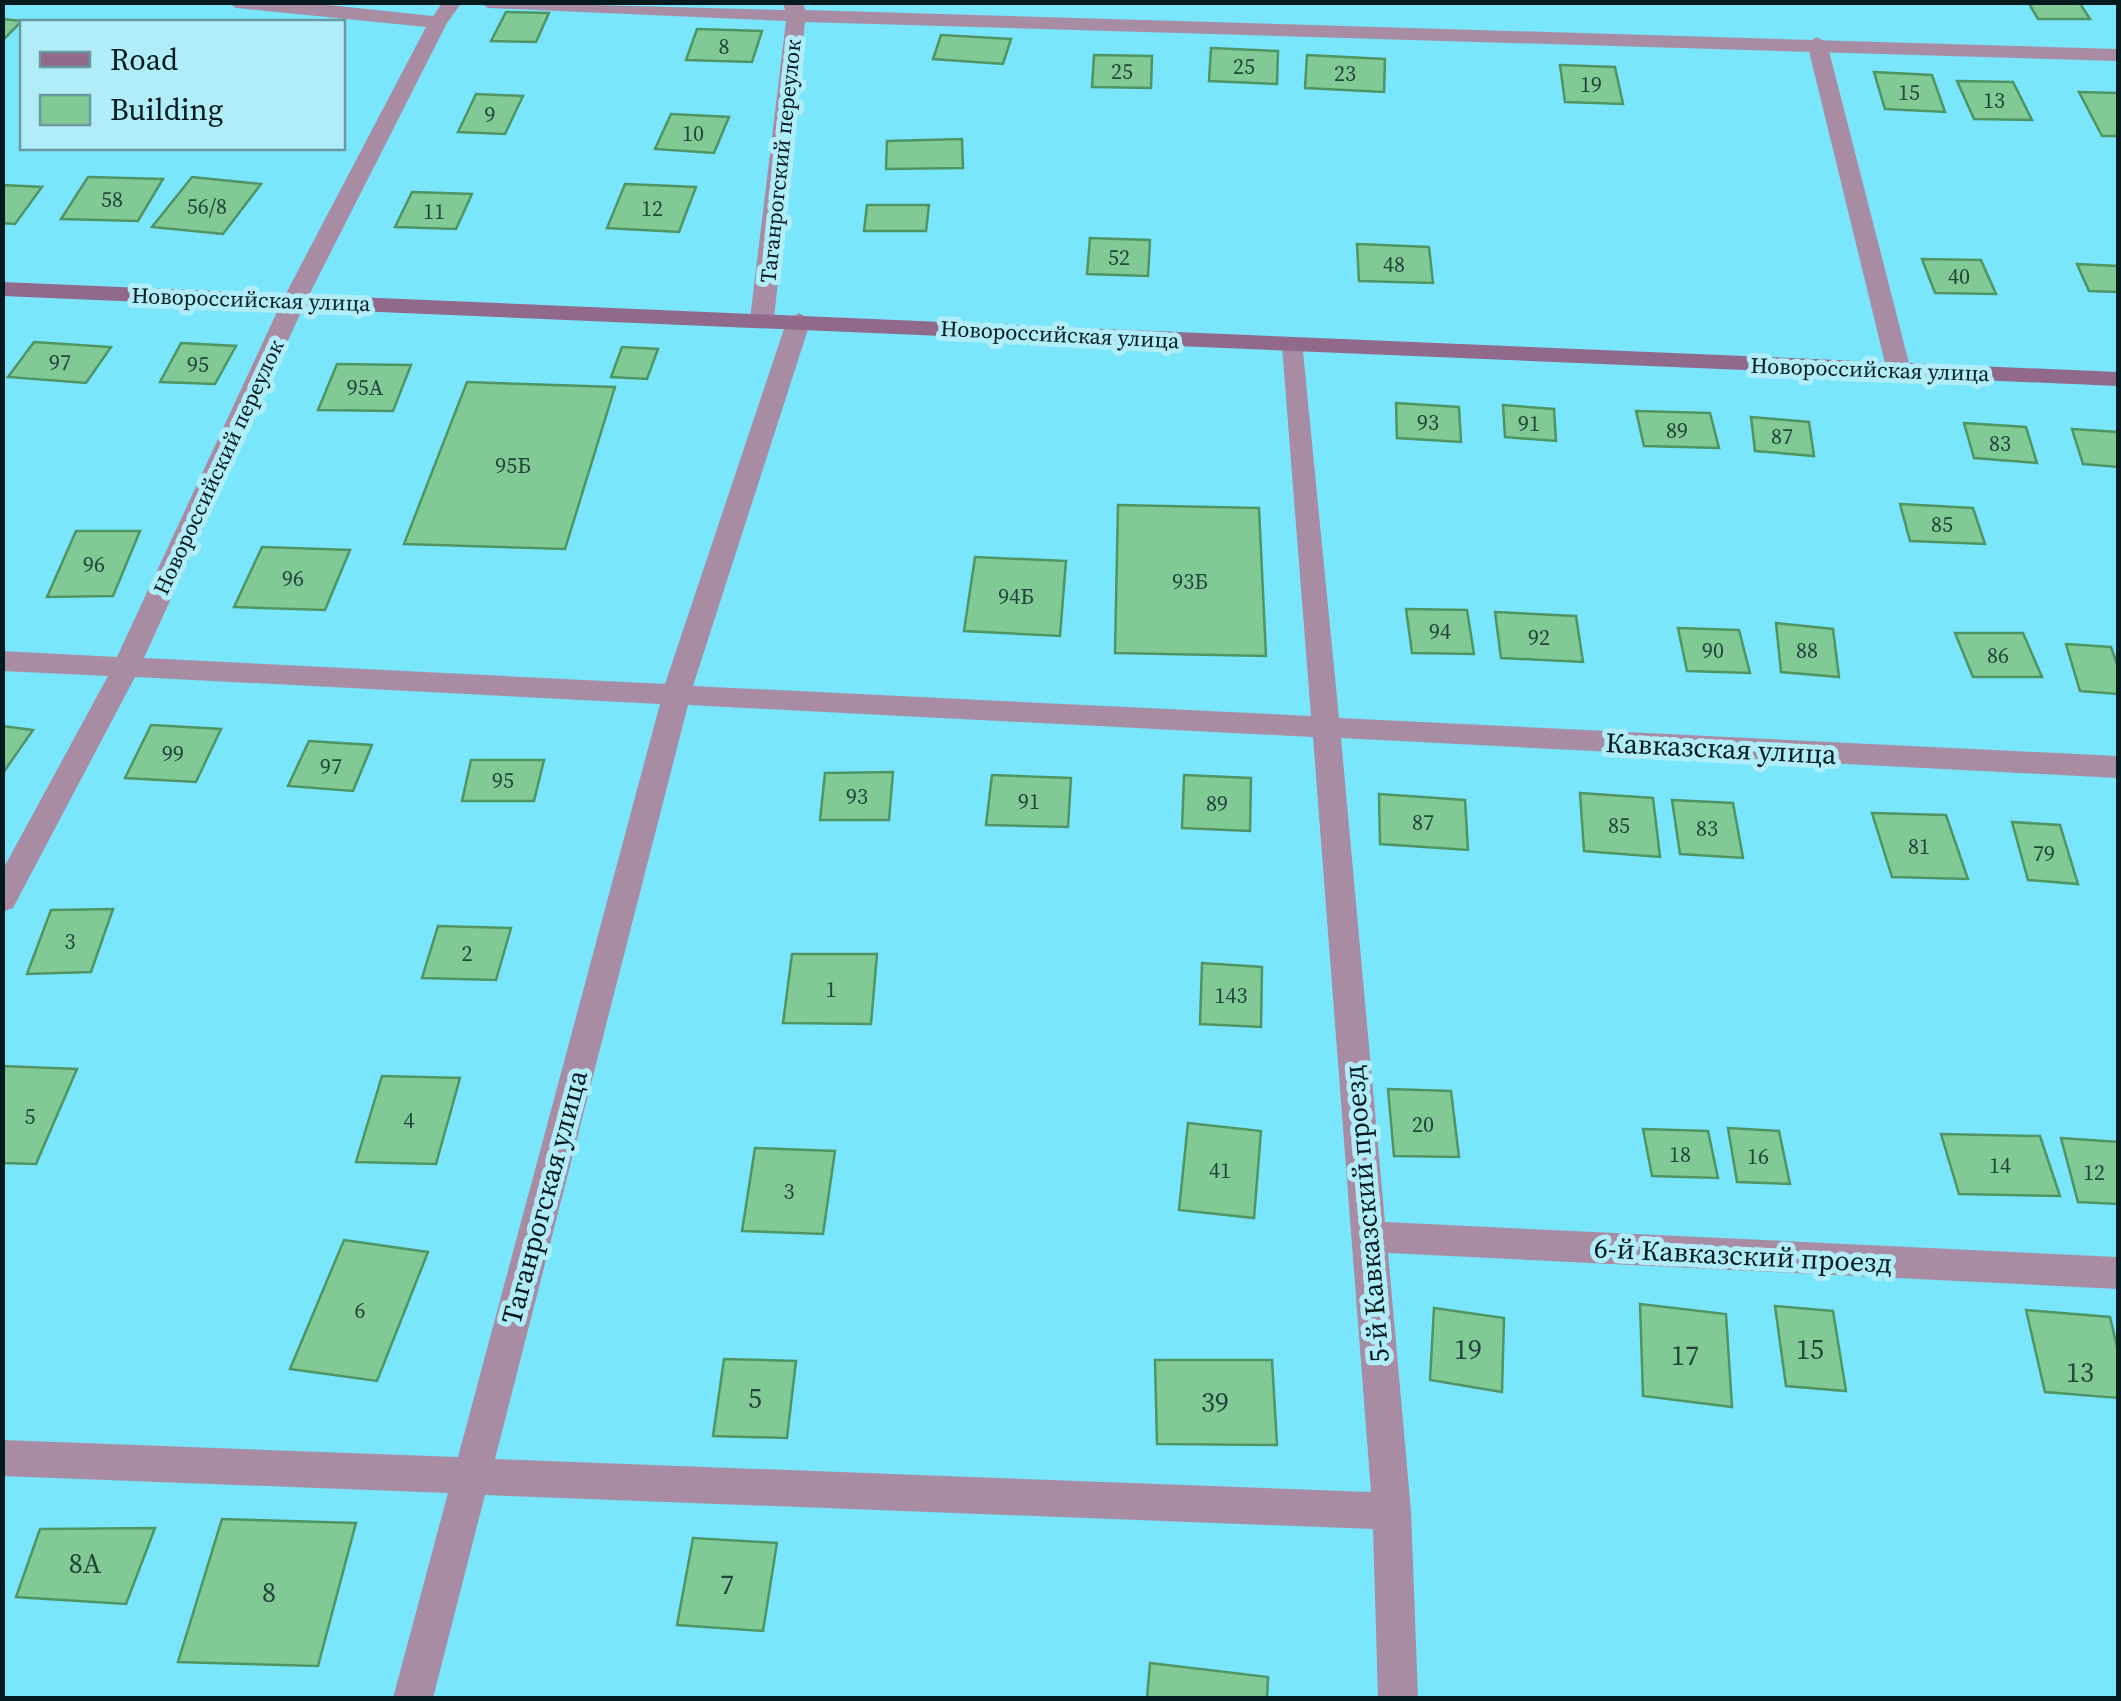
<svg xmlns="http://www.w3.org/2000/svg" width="2121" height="1701" viewBox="0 0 2121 1701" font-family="'Source Serif 4',serif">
	<rect width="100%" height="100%" fill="#7ae6fc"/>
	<!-- building -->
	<g fill="#81c995" stroke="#4f9564" stroke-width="2.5">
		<polygon points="2028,2 2079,2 2090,19 2038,19"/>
		<polygon points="506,12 549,13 536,42 491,41"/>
		<polygon points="2,19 22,21 2,41"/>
		<polygon points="697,29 762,31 752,62 686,60"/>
		<polygon points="941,35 1011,39 1003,64 933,59"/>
		<polygon points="1211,48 1278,51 1277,84 1209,81"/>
		<polygon points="1094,55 1152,56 1151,88 1092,87"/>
		<polygon points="1307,55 1385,59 1384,92 1305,88"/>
		<polygon points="1560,65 1615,67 1623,104 1565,102"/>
		<polygon points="1874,72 1932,75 1945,112 1885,109"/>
		<polygon points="1957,81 2013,82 2032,120 1974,119"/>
		<polygon points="2079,92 2118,93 2118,136 2102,136"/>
		<polygon points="476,94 523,96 505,134 458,132"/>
		<polygon points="671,114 729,117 714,153 655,149"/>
		<polygon points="962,139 963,168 886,169 887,141"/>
		<polygon points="88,177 163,179 138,221 61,219"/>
		<polygon points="192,177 261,184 223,234 152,227"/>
		<polygon points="625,184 696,187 679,232 607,228"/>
		<polygon points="2,185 42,187 15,224 2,223"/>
		<polygon points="412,192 472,194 456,229 395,227"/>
		<polygon points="867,205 929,205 926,231 864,231"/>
		<polygon points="1090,238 1150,240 1148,276 1087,274"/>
		<polygon points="1357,244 1429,247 1433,283 1359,281"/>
		<polygon points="1922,259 1981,260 1996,294 1935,293"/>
		<polygon points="2077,264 2118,266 2118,292 2089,291"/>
		<polygon points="34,342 111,347 86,383 8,377"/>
		<polygon points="181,343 236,346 215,384 160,382"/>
		<polygon points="622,347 658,349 647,379 611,377"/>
		<polygon points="337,364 411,365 393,411 318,410"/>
		<polygon points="467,382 615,387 565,549 404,544"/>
		<polygon points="1396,403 1459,407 1461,442 1397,438"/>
		<polygon points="1503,405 1554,409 1556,441 1505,437"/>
		<polygon points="1636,411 1710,413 1719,448 1644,446"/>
		<polygon points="1751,417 1809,422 1814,456 1755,451"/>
		<polygon points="1964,423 2026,427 2037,463 1974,458"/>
		<polygon points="2072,429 2118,432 2118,467 2083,464"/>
		<polygon points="1900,504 1973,508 1985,544 1910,541"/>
		<polygon points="1118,505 1259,508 1266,656 1115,653"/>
		<polygon points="76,531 140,531 113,596 47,597"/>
		<polygon points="262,547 350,550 325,610 234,607"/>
		<polygon points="975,557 1066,561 1060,636 964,631"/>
		<polygon points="1406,609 1467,610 1474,654 1412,653"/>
		<polygon points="1495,612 1576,616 1583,662 1501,658"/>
		<polygon points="1776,623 1833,629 1839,677 1781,672"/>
		<polygon points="1678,628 1739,630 1750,673 1687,671"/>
		<polygon points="1955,633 2023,633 2042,677 1973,677"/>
		<polygon points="2066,644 2111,647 2118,667 2118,694 2080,691"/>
		<polygon points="151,725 221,729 196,782 125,778"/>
		<polygon points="2,726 33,730 3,773 2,773"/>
		<polygon points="309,741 372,745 353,791 288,786"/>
		<polygon points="471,760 544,760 534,801 462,801"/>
		<polygon points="893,772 889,820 820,820 825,773"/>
		<polygon points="992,775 1071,778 1068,827 986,825"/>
		<polygon points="1184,775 1251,778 1250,831 1182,828"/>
		<polygon points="1580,793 1653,798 1660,857 1584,851"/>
		<polygon points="1379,794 1465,800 1468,850 1380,844"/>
		<polygon points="1672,800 1733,803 1743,858 1680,854"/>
		<polygon points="1872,813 1946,815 1968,879 1892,877"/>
		<polygon points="2012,822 2060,825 2078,884 2028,880"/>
		<polygon points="113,909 91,972 27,974 51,910"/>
		<polygon points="438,926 511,928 496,980 422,978"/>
		<polygon points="792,954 877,954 871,1024 783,1023"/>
		<polygon points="1202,963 1262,967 1261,1027 1200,1024"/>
		<polygon points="2,1066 77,1069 36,1164 2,1163"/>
		<polygon points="382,1076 460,1078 436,1164 356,1162"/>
		<polygon points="1388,1089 1451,1091 1459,1157 1394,1156"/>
		<polygon points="1188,1123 1261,1131 1254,1218 1179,1210"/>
		<polygon points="1728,1128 1779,1131 1790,1184 1737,1182"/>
		<polygon points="1643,1129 1708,1131 1718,1178 1652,1176"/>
		<polygon points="1941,1134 2040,1136 2060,1196 1959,1194"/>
		<polygon points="2061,1138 2118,1142 2118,1204 2078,1202"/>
		<polygon points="755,1148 835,1151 823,1234 742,1231"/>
		<polygon points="344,1240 428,1252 377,1381 290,1369"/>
		<polygon points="1640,1304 1726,1314 1732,1407 1643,1396"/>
		<polygon points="1775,1306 1833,1311 1846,1391 1786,1386"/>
		<polygon points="1434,1308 1504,1318 1502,1392 1430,1380"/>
		<polygon points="2026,1310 2110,1317 2118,1351 2118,1398 2045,1392"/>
		<polygon points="724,1359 796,1361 787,1438 713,1436"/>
		<polygon points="1155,1360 1272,1360 1277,1445 1157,1444"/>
		<polygon points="222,1519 356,1523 318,1666 178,1662"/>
		<polygon points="155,1528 126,1604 16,1597 40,1529"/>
		<polygon points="693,1538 777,1543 763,1631 677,1625"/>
		<polygon points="1150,1663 1268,1677 1267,1698 1147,1698"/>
	</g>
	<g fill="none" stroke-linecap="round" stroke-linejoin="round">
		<!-- lane -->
		<polygon fill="#a88ca3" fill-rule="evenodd" points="1817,37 1827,43 1911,371 1899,378 1887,371 1807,43"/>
		<!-- street -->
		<g fill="#a88ca3" fill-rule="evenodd">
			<path d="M227 2H300L433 16 443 2H462L447 23 306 301 144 658 665 684 787 320 799 313 811 320 693 686 1311 716 1282 346 1286 341H1302L1339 718 2118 756V778L1341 738 1385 1222 2118 1257V1289L1388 1253 1411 1511 1418 1698H1378L1373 1529 485 1495 433 1698H393L448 1493 2 1476V1440L458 1457 660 704 135 677 13 908 2 912V871L108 676 2 671V651L117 657 282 301 426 27 236 8ZM688 705 1313 737 1371 1492 495 1459Z"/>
			<polygon points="479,2 785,10 783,2 803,2 805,10 2118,49 2118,61 805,22 774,319 762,326 750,319 786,21 488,8"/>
		</g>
		<!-- secondary -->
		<polygon fill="#91698b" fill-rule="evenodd" points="2,282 2118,372 2118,386 2,296"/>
	</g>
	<g text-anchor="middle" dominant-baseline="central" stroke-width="10" stroke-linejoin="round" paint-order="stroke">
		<!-- number labels -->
		<g font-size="22" fill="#22463c">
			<text x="724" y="46">8</text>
			<text x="1244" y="66">25</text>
			<text x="1122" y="71">25</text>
			<text x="1345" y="73">23</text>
			<text x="1591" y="84">19</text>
			<text x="1909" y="92">15</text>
			<text x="1994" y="100">13</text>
			<text x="490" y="114">9</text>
			<text x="693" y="133">10</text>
			<text x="112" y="199">58</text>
			<text x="207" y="206">56/8</text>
			<text x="652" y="208">12</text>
			<text x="434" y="211">11</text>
			<text x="1119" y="257">52</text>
			<text x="1394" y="264">48</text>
			<text x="1959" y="276">40</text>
			<text x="60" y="362">97</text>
			<text x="198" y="364">95</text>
			<text x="365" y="387">95А</text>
			<text x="1428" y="422">93</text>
			<text x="1529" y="423">91</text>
			<text x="1677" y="430">89</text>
			<text x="1782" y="436">87</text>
			<text x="2000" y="443">83</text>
			<text x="513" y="465">95Б</text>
			<text x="1942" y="524">85</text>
			<text x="94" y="564">96</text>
			<text x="293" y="578">96</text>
			<text x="1190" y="581">93Б</text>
			<text x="1016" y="596">94Б</text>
			<text x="1440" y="631">94</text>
			<text x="1539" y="637">92</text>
			<text x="1713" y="650">90</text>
			<text x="1807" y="650">88</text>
			<text x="1998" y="655">86</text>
			<text x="173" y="753">99</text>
			<text x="331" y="766">97</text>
			<text x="503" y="780">95</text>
			<text x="857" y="796">93</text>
			<text x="1029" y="801">91</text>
			<text x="1217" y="803">89</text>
			<text x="1423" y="822">87</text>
			<text x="1619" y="825">85</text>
			<text x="1707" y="828">83</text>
			<text x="1919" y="846">81</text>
			<text x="2044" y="853">79</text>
			<text x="70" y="941">3</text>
			<text x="467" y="953">2</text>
			<text x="831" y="989">1</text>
			<text x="1231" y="995">143</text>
			<text x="30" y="1116">5</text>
			<text x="409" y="1120">4</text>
			<text x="1423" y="1124">20</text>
			<text x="1680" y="1154">18</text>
			<text x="1758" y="1156">16</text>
			<text x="2000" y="1165">14</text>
			<text x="1220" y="1170">41</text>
			<text x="2094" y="1172">12</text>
			<text x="789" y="1191">3</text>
			<text x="360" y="1310">6</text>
		</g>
		<!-- far-street labels -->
		<g font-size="22" fill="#031a1f" stroke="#b1edf9">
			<text transform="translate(780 161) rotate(-84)">Таганрогский переулок</text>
			<text transform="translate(251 299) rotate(2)">Новороссийская улица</text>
			<text transform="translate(1060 334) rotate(3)">Новороссийская улица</text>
			<text transform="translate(1870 369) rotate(2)">Новороссийская улица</text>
			<text transform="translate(218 467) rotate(-65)">Новороссийский переулок</text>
		</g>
		<!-- street labels -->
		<g font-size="28" fill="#031a1f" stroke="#b1edf9">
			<text transform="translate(1721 748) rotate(3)">Кавказская улица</text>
			<text transform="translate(544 1197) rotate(-75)">Таганрогская улица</text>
			<text transform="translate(1366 1214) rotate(-95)">5-й Кавказский проезд</text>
			<text transform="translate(1743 1255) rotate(3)">6-й Кавказский проезд</text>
		</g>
		<!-- near-number labels -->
		<g font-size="28" fill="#22463c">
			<text x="1468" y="1349">19</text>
			<text x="1810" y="1349">15</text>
			<text x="1685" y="1355">17</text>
			<text x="2080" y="1372">13</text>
			<text x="755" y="1398">5</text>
			<text x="1215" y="1402">39</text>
			<text x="85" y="1563">8А</text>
			<text x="727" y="1584">7</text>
			<text x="269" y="1592">8</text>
		</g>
	</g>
	<!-- border -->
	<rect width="2121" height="1701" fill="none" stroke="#031a1f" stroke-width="10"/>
	<!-- legend -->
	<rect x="20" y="20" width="325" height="130" fill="#b1edf9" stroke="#6b99a2" stroke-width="2.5"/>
	<rect x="40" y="52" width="50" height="15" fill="#91698b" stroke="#6b99a2" stroke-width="2.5"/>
	<text x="110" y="70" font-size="30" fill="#031a1f">Road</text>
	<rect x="40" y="95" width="50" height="30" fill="#81c995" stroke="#6b99a2" stroke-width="2.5"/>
	<text x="110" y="120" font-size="30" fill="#031a1f">Building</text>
</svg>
